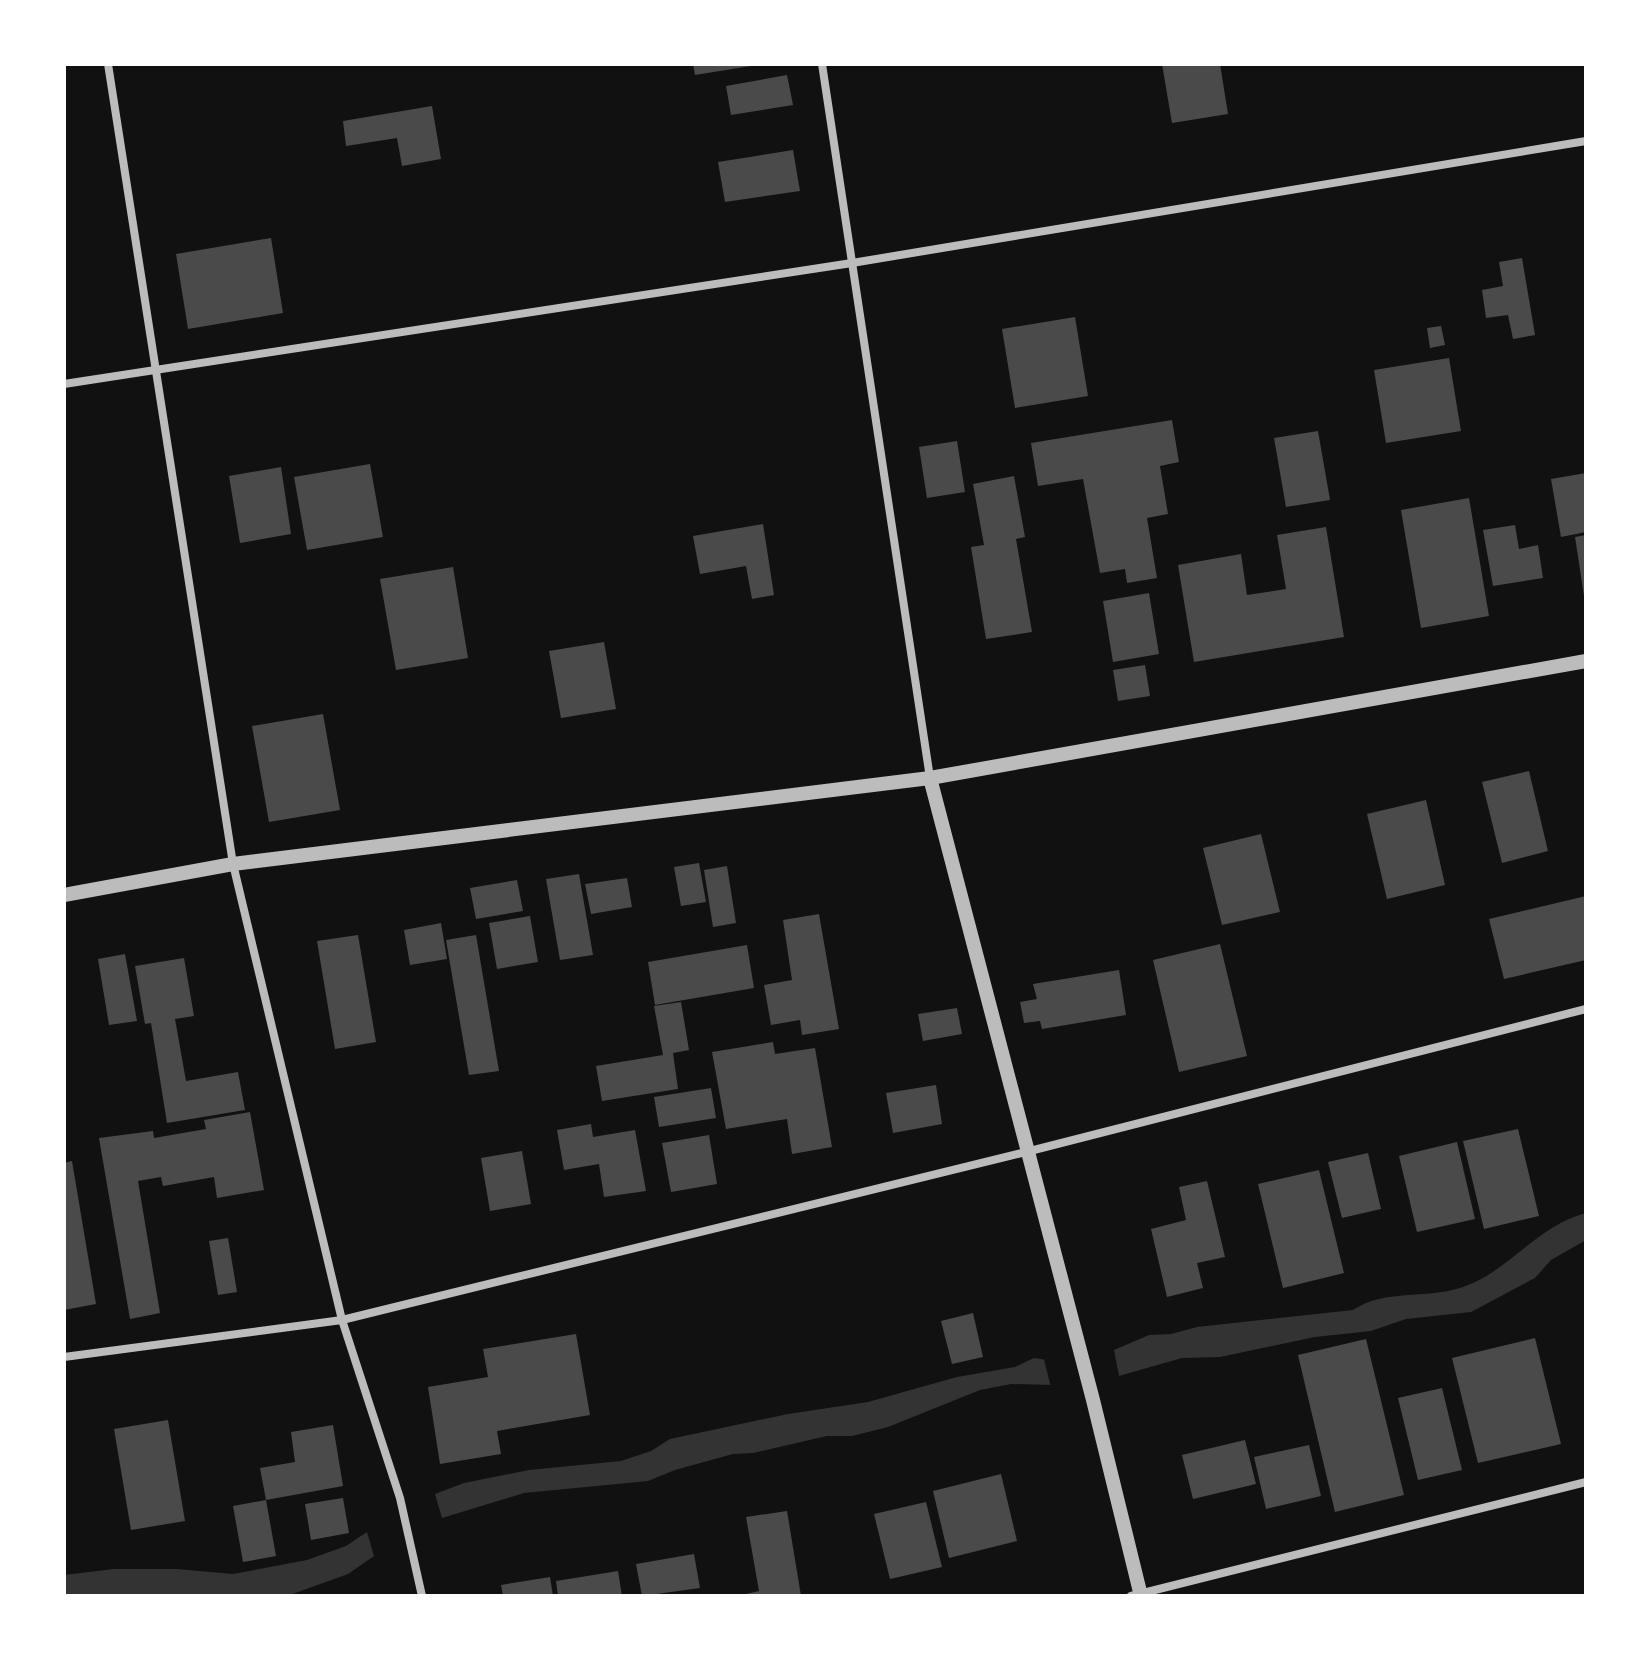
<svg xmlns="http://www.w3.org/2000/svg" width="1650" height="1660" viewBox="0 0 1650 1660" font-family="Barlow,sans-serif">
	<rect width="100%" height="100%" fill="#111"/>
	<!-- water -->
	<g fill="#333">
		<path d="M1586 1213V1240L1551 1260 1535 1278 1471 1312 1406 1319 1371 1331 1315 1337 1220 1357 1182 1358 1119 1376 1114 1350 1149 1335 1171 1334 1197 1327 1353 1310C1384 1289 1425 1299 1460 1288 1508 1273 1536 1226 1586 1213Z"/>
		<polygon points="1034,1358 1048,1360 1054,1385 1011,1384 980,1390 888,1427 852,1436 827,1436 753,1453 733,1454 675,1470 648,1481 524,1493 442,1518 435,1494 464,1483 529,1470 621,1461 651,1451 670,1439 788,1414 868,1402 957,1377 1015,1367"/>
		<polygon points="367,1532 374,1556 348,1574 287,1596 64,1596 64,1575 114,1569 177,1569 233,1574 307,1560 346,1546"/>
	</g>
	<!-- pier -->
	<polygon fill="#111" points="1043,1355 1051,1358 1058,1384 1055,1389 1051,1388"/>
	<!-- building -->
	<g fill="#4a4a4a">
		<polygon points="693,64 751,64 751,66 695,75"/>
		<polygon points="1162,64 1220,64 1228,114 1172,123"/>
		<polygon points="787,75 793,105 731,115 726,86"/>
		<polygon points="432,106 441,159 402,166 397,138 346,146 343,121"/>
		<polygon points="793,150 800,191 725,202 718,162"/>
		<polygon points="271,238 283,313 188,329 176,254"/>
		<polygon points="1522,258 1535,335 1513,339 1508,315 1486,318 1482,290 1503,286 1499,262"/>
		<polygon points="1075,317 1088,396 1015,408 1002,329"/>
		<polygon points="1441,326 1445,345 1430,348 1427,328"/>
		<polygon points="1449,358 1461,431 1386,443 1374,370"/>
		<polygon points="1172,420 1179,462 1160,466 1168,514 1147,518 1157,578 1127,583 1125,569 1100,573 1083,479 1038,486 1031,443"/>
		<polygon points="1318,431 1330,500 1286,507 1274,438"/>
		<polygon points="957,441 965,492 927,498 919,447"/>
		<polygon points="370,464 383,537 307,550 294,477"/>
		<polygon points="281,467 291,534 240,543 229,476"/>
		<polygon points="1586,473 1586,532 1561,537 1551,479"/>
		<polygon points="1014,476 1025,537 1016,539 1032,632 986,639 971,547 984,545 973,484"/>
		<polygon points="1469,498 1489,616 1421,628 1401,510"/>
		<polygon points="763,524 774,595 752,599 746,566 700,574 693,536"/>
		<polygon points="1515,525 1519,549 1538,545 1543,578 1493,586 1483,530"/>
		<polygon points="1326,527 1344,637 1194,662 1178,565 1241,554 1247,595 1286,589 1277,535"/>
		<polygon points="1586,535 1586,596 1584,596 1575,537"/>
		<polygon points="453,567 468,658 396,670 380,579"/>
		<polygon points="1149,593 1159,654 1113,662 1103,601"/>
		<polygon points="604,642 616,709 561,718 549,651"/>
		<polygon points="1145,665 1150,696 1118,701 1113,670"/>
		<polygon points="323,714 340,810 269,822 252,726"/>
		<polygon points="1529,771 1548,851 1502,863 1482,782"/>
		<polygon points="1426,800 1445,885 1387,899 1367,814"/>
		<polygon points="1261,834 1280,912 1222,925 1203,848"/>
		<polygon points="699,863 706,902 681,906 674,867"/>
		<polygon points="727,866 736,923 713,927 704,870"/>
		<polygon points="579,874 593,955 560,960 546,879"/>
		<polygon points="627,878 632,907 591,914 585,884"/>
		<polygon points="517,880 523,911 476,919 470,888"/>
		<polygon points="1586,896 1586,960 1504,979 1489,919"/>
		<polygon points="819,914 839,1029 802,1035 800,1020 771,1025 764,985 792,980 783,920"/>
		<polygon points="530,916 538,962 497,969 489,923"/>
		<polygon points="441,923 447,959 410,965 404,930"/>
		<polygon points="358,935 376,1042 335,1049 317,941"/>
		<polygon points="476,935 499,1071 469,1075 446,940"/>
		<polygon points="1220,944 1247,1056 1179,1072 1153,960"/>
		<polygon points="747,945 754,988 655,1005 648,962"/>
		<polygon points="125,954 137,1021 109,1025 98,959"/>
		<polygon points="184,958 194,1016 175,1019 186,1081 238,1072 245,1110 167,1123 151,1023 145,1024 135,966"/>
		<polygon points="1119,970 1126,1015 1042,1029 1040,1021 1024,1023 1020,1002 1037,999 1033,984"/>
		<polygon points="681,1002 689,1050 673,1053 678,1089 602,1101 596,1066 663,1055 654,1006"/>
		<polygon points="957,1008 962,1034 923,1041 918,1014"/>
		<polygon points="773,1042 775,1054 815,1048 832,1147 792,1154 787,1119 726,1129 712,1052"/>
		<polygon points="936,1085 942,1124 893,1133 886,1093"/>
		<polygon points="711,1088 716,1118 659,1127 654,1097"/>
		<polygon points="250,1112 264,1190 217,1198 214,1177 163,1186 161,1177 138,1181 160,1313 130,1319 99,1138 153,1131 154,1138 206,1129 204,1120"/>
		<polygon points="591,1124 593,1137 635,1130 646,1191 604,1197 599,1164 564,1170 557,1130"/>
		<polygon points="1518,1129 1539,1216 1484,1229 1463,1141"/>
		<polygon points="709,1135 717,1184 671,1192 662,1143"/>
		<polygon points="1457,1142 1475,1219 1417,1232 1399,1156"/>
		<polygon points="522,1151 531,1204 490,1211 481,1158"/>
		<polygon points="1368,1153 1381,1209 1342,1218 1328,1162"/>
		<polygon points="72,1161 96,1304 64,1310 64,1163"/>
		<polygon points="1319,1170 1344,1273 1283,1288 1258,1184"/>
		<polygon points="1207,1181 1225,1257 1197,1263 1203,1288 1167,1297 1151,1229 1186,1220 1179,1187"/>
		<polygon points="228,1238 237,1292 218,1295 209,1241"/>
		<polygon points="973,1313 983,1357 952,1364 941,1321"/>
		<polygon points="576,1334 590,1415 497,1431 501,1454 440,1464 428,1387 488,1377 483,1349"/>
		<polygon points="1535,1338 1561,1444 1478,1463 1452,1358"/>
		<polygon points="1366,1339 1404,1495 1335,1512 1298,1355"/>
		<polygon points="1442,1388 1462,1470 1418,1480 1398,1398"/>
		<polygon points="168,1420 185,1521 131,1530 114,1429"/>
		<polygon points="333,1425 343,1486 266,1500 260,1468 295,1462 291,1432"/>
		<polygon points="1245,1440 1256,1484 1193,1499 1182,1455"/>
		<polygon points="1309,1445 1321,1496 1266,1509 1254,1457"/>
		<polygon points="1001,1474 1017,1541 949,1558 933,1491"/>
		<polygon points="343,1498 349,1533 311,1540 305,1504"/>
		<polygon points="266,1500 276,1556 243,1562 233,1506"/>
		<polygon points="926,1502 942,1567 890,1579 874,1514"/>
		<polygon points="787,1511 801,1596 737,1596 759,1591 746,1517"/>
		<polygon points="694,1554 700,1588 642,1596 636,1564"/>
		<polygon points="618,1571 622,1596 558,1596 556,1581"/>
		<polygon points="550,1577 553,1596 503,1596 501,1585"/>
	</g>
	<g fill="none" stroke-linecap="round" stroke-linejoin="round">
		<!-- minor -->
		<g stroke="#bcbcbc" stroke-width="8">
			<polyline points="108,64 233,864 342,1320 400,1498 422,1596"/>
			<polyline points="822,64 930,778"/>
			<polyline points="64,384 852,263 1586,141"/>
			<polyline points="64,1357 342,1320 1026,1152 1586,1009"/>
			<polyline points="1131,1596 1586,1482"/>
		</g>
		<!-- tertiary -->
		<g stroke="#bcbcbc" stroke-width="14">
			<polyline points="930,778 1093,1400 1141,1596"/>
			<polyline points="64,895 233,864 930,778 1586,661"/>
		</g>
	</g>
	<!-- border -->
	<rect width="1650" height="1660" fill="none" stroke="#ffffff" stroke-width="132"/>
</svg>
